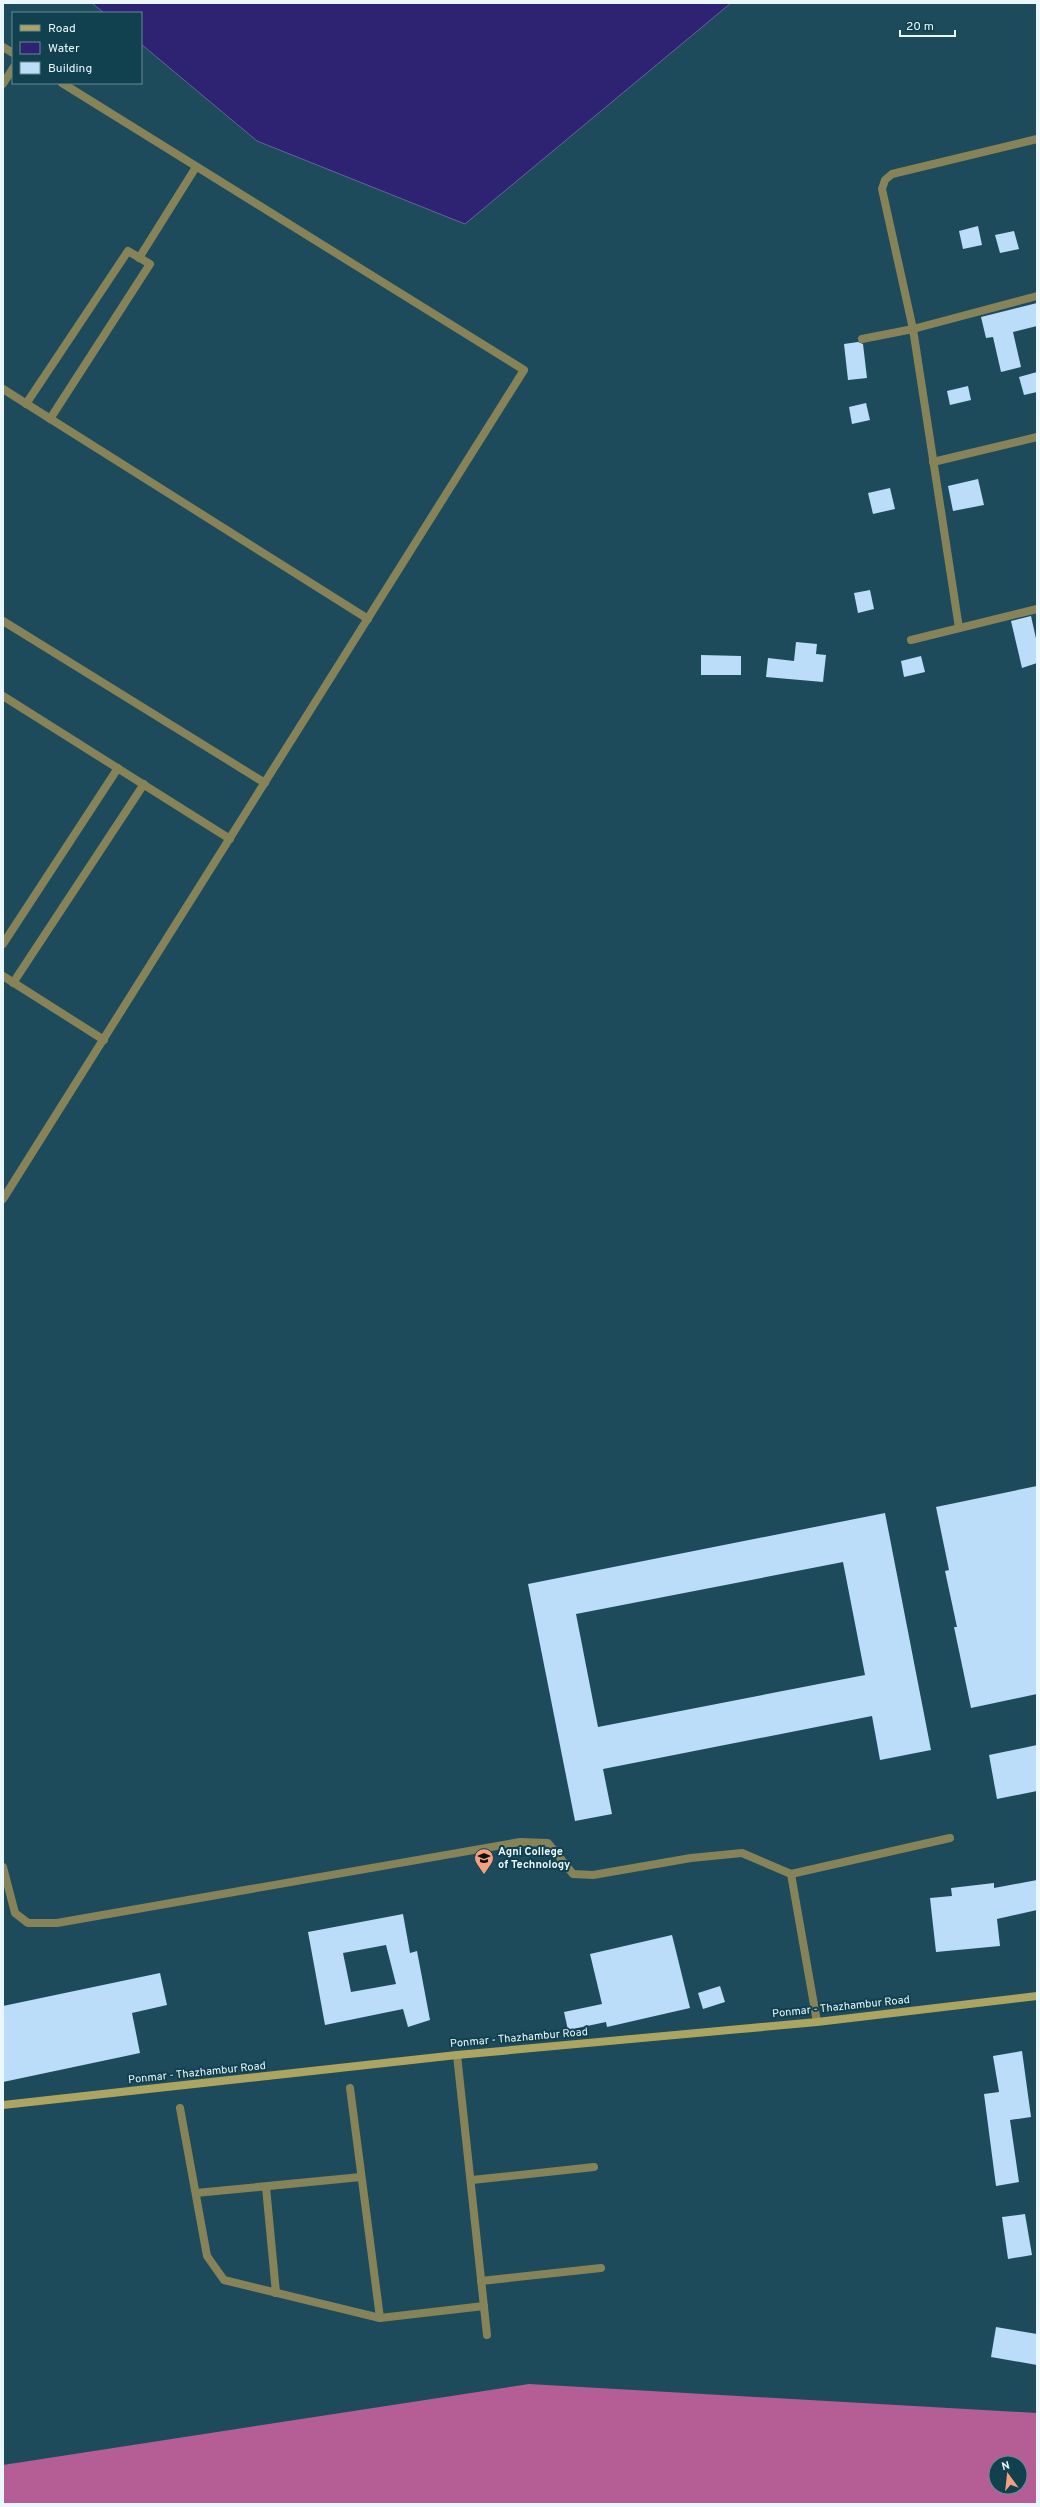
<svg xmlns="http://www.w3.org/2000/svg" width="1040" height="2507" viewBox="0 0 1040 2507" font-family="Overpass,sans-serif">
	<rect width="100%" height="100%" fill="#1d4b5b"/>
	<!-- forest -->
	<path fill="#b55e95" fill-rule="evenodd" d="M529 2384 1037 2413V2504H3V2465ZM996 2463H1020V2487H996Z"/>
	<!-- water -->
	<polygon fill="#2e2273" stroke="#66629c" points="92,3 731,3 465,224 257,141 141,44 141,13 104,13"/>
	<!-- building -->
	<g fill="#bbddf9" fill-rule="evenodd">
		<polygon points="978,226 982,245 963,249 959,231"/>
		<polygon points="1014,231 1019,249 1000,253 995,235"/>
		<polygon points="1037,303 1037,326 1013,332 1021,367 1001,372 993,337 986,338 981,317"/>
		<polygon points="858,342 863,344 867,378 848,380 844,344"/>
		<polygon points="1037,372 1037,392 1024,395 1019,377"/>
		<polygon points="968,386 971,400 950,405 947,391"/>
		<polygon points="866,403 870,420 852,424 849,407"/>
		<polygon points="978,479 984,505 953,511 948,486"/>
		<polygon points="890,488 895,509 873,514 868,493"/>
		<polygon points="870,590 874,609 858,613 854,593"/>
		<polygon points="1031,616 1037,643 1037,663 1022,668 1011,621"/>
		<polygon points="796,642 817,644 816,654 826,655 823,682 766,677 768,658 794,661"/>
		<polygon points="701,655 741,656 741,675 701,675"/>
		<polygon points="921,656 925,672 904,677 901,661"/>
		<polygon points="1037,1486 1037,1694 971,1708 954,1627 957,1627 945,1571 949,1570 936,1507"/>
		<path d="M885 1513 931 1750 880 1760 872 1716 603 1769 612 1814 575 1821 528 1584ZM843 1562 865 1675 598 1727 576 1614Z"/>
		<polygon points="1037,1745 1037,1791 997,1799 989,1755"/>
		<polygon points="1037,1880 1037,1910 997,1919 1000,1946 936,1952 930,1898 952,1896 951,1888 994,1883 994,1888"/>
		<path d="M403 1914 410 1953 417 1951 430 2020 408 2027 403 2009 325 2025 308 1932ZM386 1945 396 1984 351 1992 343 1953Z"/>
		<polygon points="672,1935 690,2008 607,2027 606,2022 568,2030 564,2012 602,2004 590,1954"/>
		<polygon points="160,1973 167,2005 132,2013 140,2053 3,2082 3,2006"/>
		<polygon points="720,1986 725,2002 703,2009 698,1993"/>
		<polygon points="1022,2051 1031,2117 1010,2120 1019,2182 996,2186 984,2094 999,2092 993,2056"/>
		<polygon points="1025,2214 1032,2255 1008,2259 1002,2217"/>
		<polygon points="996,2327 1037,2334 1037,2365 991,2357"/>
	</g>
	<g fill="none" stroke-linecap="round" stroke-linejoin="round">
		<!-- lane -->
		<g stroke="#878359" stroke-width="8">
			<polyline points="3,47 13,53"/>
			<polyline points="3,84 13,68"/>
			<polyline points="139,258 196,167"/>
			<polyline points="3,389 368,619"/>
			<polyline points="26,404 128,251 150,264 50,419"/>
			<polyline points="3,621 265,783"/>
			<polyline points="3,696 230,839"/>
			<polyline points="3,944 118,768"/>
			<polyline points="3,976 104,1040"/>
			<polyline points="13,983 144,784"/>
			<polyline points="3,1199 524,370 62,83"/>
			<polyline points="3,1867 15,1913 28,1923 57,1923 520,1842 548,1843 573,1874 593,1875 691,1858 742,1853 791,1874 817,2022"/>
			<polyline points="791,1874 950,1838"/>
		</g>
		<!-- street -->
		<g stroke="#878359" stroke-width="8">
			<polyline points="862,339 913,329 1037,296"/>
			<polyline points="933,462 1037,437"/>
			<polyline points="959,628 913,329 882,189 885,180 892,174 1037,139"/>
			<polyline points="911,640 1037,609"/>
			<polyline points="457,2055 487,2335"/>
			<polyline points="350,2088 380,2318"/>
			<polyline points="180,2108 207,2256 224,2280 380,2318 484,2306"/>
			<polyline points="472,2180 594,2167"/>
			<polyline points="266,2187 276,2293"/>
			<polyline points="196,2193 361,2177"/>
			<polyline points="481,2281 601,2268"/>
		</g>
		<!-- secondary -->
		<polyline stroke="#aca561" stroke-width="8" points="3,2105 457,2055 817,2022 1037,1996"/>
	</g>
	<!-- icons -->
	<defs>
		<symbol id="university-pin" viewBox="-11 -11 22 30"><path d="M0 17L-7.5 6A9.5 9.5 0 1 1 7.5 6Z" fill="#f2a07f" stroke="#11404f"/><path d="M0-5L7-2L0 1L-7-2ZM-4 1L0 2.5L4 1V4Q0 6-4 4Z" fill="#111"/></symbol>
	</defs>
	<g fill-rule="evenodd">
		<use href="#university-pin" x="473" y="1847" width="22" height="30"/>
	</g>
	<g text-anchor="middle" dominant-baseline="central" stroke-width="4" stroke-linejoin="round" paint-order="stroke">
		<!-- poi labels -->
		<g font-size="11" font-weight="bold" fill="#eaf8fd" stroke="#11404f" text-anchor="start">
			<text x="498" y="1852">Agni College<tspan x="498" dy="13">of Technology</tspan></text>
		</g>
		<!-- street labels -->
		<g font-size="11" fill="#eaf8fd" stroke="#11404f">
			<text transform="translate(841 2007) rotate(-6)">Ponmar - Thazhambur Road</text>
			<text transform="translate(519 2038) rotate(-5)">Ponmar - Thazhambur Road</text>
			<text transform="translate(197 2073) rotate(-6)">Ponmar - Thazhambur Road</text>
		</g>
	</g>
	<!-- border -->
	<rect width="1040" height="2507" fill="none" stroke="#eaf8fd" stroke-width="8"/>
	<!-- legend -->
	<rect x="12" y="12" width="130" height="72" fill="#11404f" stroke="#688a95"/>
	<rect x="20" y="25" width="20" height="6" fill="#aca561" stroke="#688a95"/>
	<text x="48" y="32" font-size="12" fill="#eaf8fd">Road</text>
	<rect x="20" y="42" width="20" height="12" fill="#2e2273" stroke="#688a95"/>
	<text x="48" y="52" font-size="12" fill="#eaf8fd">Water</text>
	<rect x="20" y="62" width="20" height="12" fill="#bbddf9" stroke="#688a95"/>
	<text x="48" y="72" font-size="12" fill="#eaf8fd">Building</text>
	<!-- north arrow -->
	<g transform="translate(1008 2475) rotate(345)"><circle r="19" fill="#11404f" stroke="#688a95"/>
	<path d="M0-3L7 15L0 10L-7 15Z" fill="#f2a07f"/>
	<text y="-6" font-size="11" font-weight="bold" text-anchor="middle" fill="#eaf8fd">N</text>
	</g>
	<!-- scale -->
	<path d="M900 30v6h55v-6" fill="none" stroke="#eaf8fd" stroke-width="2"/>
	<text x="906" y="30" font-size="12" fill="#eaf8fd" stroke="#11404f" stroke-width="3" paint-order="stroke">20 m</text>
</svg>
